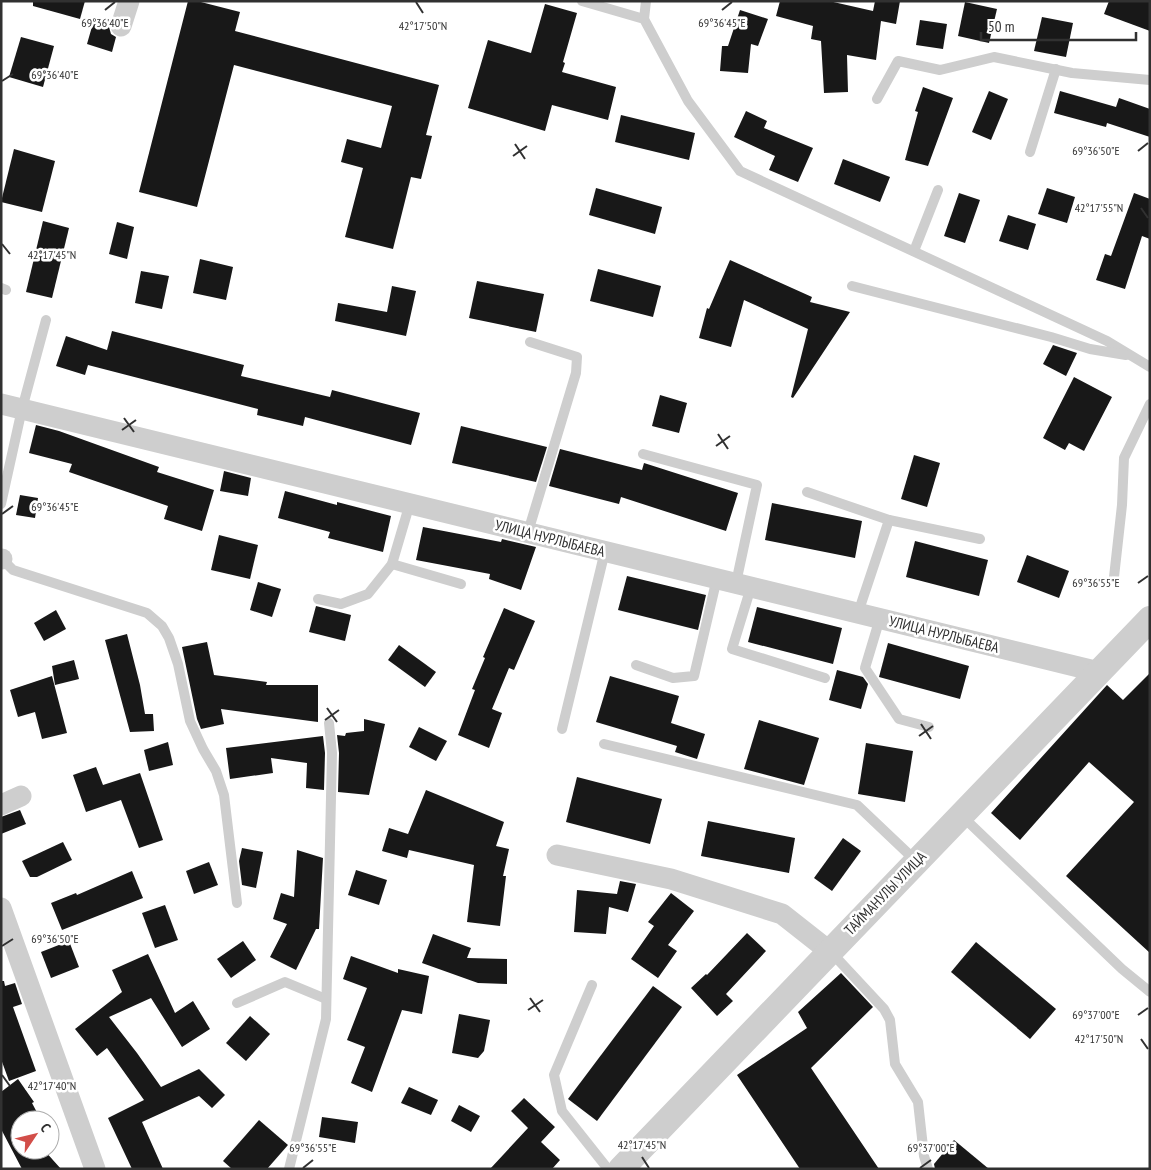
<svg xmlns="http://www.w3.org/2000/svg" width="1151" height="1170" viewBox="0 0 1151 1170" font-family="'PT Sans Narrow',sans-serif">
	<rect width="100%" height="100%" fill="#fff"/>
	<!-- building -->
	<g fill="#181818">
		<polygon points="33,1 85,1 80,19 33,6"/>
		<polygon points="188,1 197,1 240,12 235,31 439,85 426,135 432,136 421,179 411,177 393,249 345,237 363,168 341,162 347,139 381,148 392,106 234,65 197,207 139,192"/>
		<polygon points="780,1 829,1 873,11 875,1 900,1 896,24 881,21 876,60 847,55 848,92 824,93 821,41 811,39 813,26 776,16"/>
		<polygon points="1109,1 1150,1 1150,31 1104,14"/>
		<polygon points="965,2 997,9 989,43 958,36"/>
		<polygon points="545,4 577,13 563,62 565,63 562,72 616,87 608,120 552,105 545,131 468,108 488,40 531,53"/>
		<polygon points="740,10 768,19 758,46 751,44 748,73 720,71 722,46 728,46"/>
		<polygon points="1042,17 1073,23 1066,57 1034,51"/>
		<polygon points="920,20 947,24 943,49 916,45"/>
		<polygon points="93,23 109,27 111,34 116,37 112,52 87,44"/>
		<polygon points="21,37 54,46 43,87 9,77"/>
		<polygon points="923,87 953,98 928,166 905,160 918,112 915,111"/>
		<polygon points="989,91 1008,99 991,140 972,132"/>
		<polygon points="1060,91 1116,107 1119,98 1150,109 1150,137 1107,123 1106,127 1054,113"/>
		<polygon points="746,111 767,121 764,128 813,148 798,182 769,170 775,156 734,137"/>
		<polygon points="621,115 695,133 689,160 615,142"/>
		<polygon points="14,149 55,161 42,212 1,202"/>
		<polygon points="843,159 890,177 880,202 834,184"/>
		<polygon points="596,188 662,207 655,234 589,215"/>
		<polygon points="1047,188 1075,197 1067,223 1038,214"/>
		<polygon points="959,193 980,200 965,243 944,236"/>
		<polygon points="1134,193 1150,199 1150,239 1142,236 1125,289 1096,280 1105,254 1111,256"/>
		<polygon points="1008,215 1036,224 1028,250 999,241"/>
		<polygon points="43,221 69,228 52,298 26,292"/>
		<polygon points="117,222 134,227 127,259 109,254"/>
		<polygon points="200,259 233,267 226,300 193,293"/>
		<polygon points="730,260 812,297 810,302 850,312 793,398 791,397 808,329 744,300 731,347 699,338 707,308 709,309"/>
		<polygon points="598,269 661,286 653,317 590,301"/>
		<polygon points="141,271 169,276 162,309 135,303"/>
		<polygon points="477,281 544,294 536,332 469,318"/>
		<polygon points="392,286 416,291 406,336 335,321 338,303 387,312"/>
		<polygon points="112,331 244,365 241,376 330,397 332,390 420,413 411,445 305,417 303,426 257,415 258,409 88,365 85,375 56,366 66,336 107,350"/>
		<polygon points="1053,345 1077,353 1066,376 1043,364"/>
		<polygon points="1074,377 1112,397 1084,451 1069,443 1065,450 1043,438"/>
		<polygon points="660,395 687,403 679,433 652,426"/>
		<polygon points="36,425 59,431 159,467 157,472 214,490 202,531 164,519 168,506 69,472 72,464 29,453"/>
		<polygon points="461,426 547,447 536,482 452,463"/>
		<polygon points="560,449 642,470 644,463 738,493 726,531 621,497 619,504 549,486"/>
		<polygon points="914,455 940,463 927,507 901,499"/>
		<polygon points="224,471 251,478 248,496 220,491"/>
		<polygon points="285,491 337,505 337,502 391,516 383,552 328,538 330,532 278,518"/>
		<polygon points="20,495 38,498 35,518 16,515"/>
		<polygon points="772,503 862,521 855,558 765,540"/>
		<polygon points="423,527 501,542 502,539 536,547 521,590 489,579 490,574 416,560"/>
		<polygon points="219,535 258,545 250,579 211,570"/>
		<polygon points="915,541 988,560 979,596 906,577"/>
		<polygon points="1027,555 1069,571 1059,598 1017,582"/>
		<polygon points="627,576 706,595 698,630 618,610"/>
		<polygon points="258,582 281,589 272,617 250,610"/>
		<polygon points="316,606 351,615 345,641 309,632"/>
		<polygon points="757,607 842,628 833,664 748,642"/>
		<polygon points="504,608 535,621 514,670 509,668 492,709 502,713 489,748 458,735 475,690 472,689 485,658 483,657"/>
		<polygon points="56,610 66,629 44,641 34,623"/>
		<polygon points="127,634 140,685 145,714 153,714 154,731 130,732 105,640"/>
		<polygon points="207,642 214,675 267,682 266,685 318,685 318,722 221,709 224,724 201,729 197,719 182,647"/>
		<polygon points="888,643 969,666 960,699 879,677"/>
		<polygon points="399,645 436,672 425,687 388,660"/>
		<polygon points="74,660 79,679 55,685 52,666"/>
		<polygon points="837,670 863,677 868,684 861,709 829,700"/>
		<polygon points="1150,673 1150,953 1066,876 1134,802 1089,762 1020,840 991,813 1107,685 1123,700"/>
		<polygon points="52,676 67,733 42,739 35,712 18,717 10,690"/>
		<polygon points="610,676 679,696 671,723 705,734 697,759 675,752 677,746 596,722"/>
		<polygon points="364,719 385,724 369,795 338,792 339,753 337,735 345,736 346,733 364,731"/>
		<polygon points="759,720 819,738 804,785 744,769"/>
		<polygon points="419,727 447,741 436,761 409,747"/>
		<polygon points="323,736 325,753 324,790 306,788 307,763 271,758 273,773 230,779 226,748"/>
		<polygon points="168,742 173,765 149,771 144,750"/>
		<polygon points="866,743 913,751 905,802 858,794"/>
		<polygon points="96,767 103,785 140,773 163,840 139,848 121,800 86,812 73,775"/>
		<polygon points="577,777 662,799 650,844 566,822"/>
		<polygon points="426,790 504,822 496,846 509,849 503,876 506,876 500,926 467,922 474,865 409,850 407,858 382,851 389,828 408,834"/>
		<polygon points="20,810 26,824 1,834 1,817"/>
		<polygon points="708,821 795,838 789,873 701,856"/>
		<polygon points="843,838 861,851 832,891 814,878"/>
		<polygon points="63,842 72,860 37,877 30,877 22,861"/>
		<polygon points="242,848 263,852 256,888 242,885 239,861"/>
		<polygon points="297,850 323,858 319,929 316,929 296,970 270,957 287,924 273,919 281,893 294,897"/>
		<polygon points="209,862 218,885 194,894 186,871"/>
		<polygon points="356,870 387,880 379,905 348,895"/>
		<polygon points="132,871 143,898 62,930 51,903 76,893 77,895"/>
		<polygon points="620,881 636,884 628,912 609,907 606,934 574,932 577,890 617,894"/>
		<polygon points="671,893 694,911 668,945 677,951 658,978 631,959 654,926 648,922"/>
		<polygon points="165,905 178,940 155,948 142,913"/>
		<polygon points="747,933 766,951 726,994 733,1001 717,1016 691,988 706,974 707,975"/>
		<polygon points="433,934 471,948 467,958 507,959 507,984 478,983 422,963"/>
		<polygon points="69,941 79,967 51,978 41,952"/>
		<polygon points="243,941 256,960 231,978 217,959"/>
		<polygon points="976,942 1056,1009 1030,1039 951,972"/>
		<polygon points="148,954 175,1013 193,1001 210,1029 182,1047 151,998 109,1017 137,1053 161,1087 199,1069 225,1095 212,1108 199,1096 142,1122 163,1169 132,1169 108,1118 144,1100 107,1048 97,1056 75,1029 122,992 112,970"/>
		<polygon points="351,956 398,973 398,969 429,976 422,1014 402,1010 372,1092 351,1083 365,1047 347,1040 367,988 343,979"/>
		<polygon points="841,973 873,1007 811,1068 879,1169 800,1169 737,1075 807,1028 798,1012"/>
		<polygon points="1,981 4,981 5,986 15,983 22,1004 13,1007 36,1071 9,1081 1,1059"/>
		<polygon points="653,986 682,1007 597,1121 568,1099"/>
		<polygon points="459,1014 490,1020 484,1051 478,1058 452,1053"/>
		<polygon points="250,1016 270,1034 246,1061 226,1043"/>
		<polygon points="18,1079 34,1102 32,1103 41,1120 20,1120 20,1150 44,1150 61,1169 22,1169 1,1129 1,1092"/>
		<polygon points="409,1087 438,1100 431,1115 401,1103"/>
		<polygon points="524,1098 555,1127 541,1142 560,1160 552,1169 490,1169 528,1128 511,1111"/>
		<polygon points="459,1105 480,1116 471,1132 451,1121"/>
		<polygon points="322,1117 358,1122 355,1143 319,1137"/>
		<polygon points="259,1120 288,1145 267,1169 232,1169 223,1161"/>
		<polygon points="954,1140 989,1169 935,1169 934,1164"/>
	</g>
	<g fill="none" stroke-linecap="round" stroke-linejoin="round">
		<!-- service -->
		<g stroke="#cecece" stroke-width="10">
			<polyline points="582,1 644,19 688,101 740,171 1107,341 1150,367"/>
			<polyline points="644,19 646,1"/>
			<polyline points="877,99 898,61 940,70 994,57 1072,73 1150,80"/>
			<polyline points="1030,152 1056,69"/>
			<polyline points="914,251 938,190"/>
			<polyline points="852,286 1051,337 1090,349 1126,355"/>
			<polyline points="1,288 6,290"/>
			<polyline points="643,454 757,485 736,583"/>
			<polyline points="807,492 889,520 980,539"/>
			<polyline points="1,504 22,409 46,320"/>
			<polyline points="528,532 576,373 577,357 530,342"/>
			<polyline points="1,557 2,559 13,570 147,613 162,626 169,638 178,664 190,721 203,749 216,771 224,795 237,903"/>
			<polyline points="392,564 461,584"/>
			<polyline points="1114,577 1122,505 1124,458 1150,404"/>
			<polyline points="751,587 732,649 825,678"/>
			<polyline points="318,599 341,604 368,594 392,564 410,503"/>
			<polyline points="858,613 889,520"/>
			<polyline points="880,618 865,668 899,719 929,727"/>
			<polyline points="636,665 673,678 694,676 717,578"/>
			<polyline points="562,729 605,551"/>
			<polyline points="604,744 857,805 916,861"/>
			<polyline points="962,816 1122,969 1150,992"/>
			<polyline points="830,951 884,1009 890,1020 895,1064 918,1102 924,1156 928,1169"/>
			<polyline points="592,985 554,1075 562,1111 608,1169"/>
			<polyline points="237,1003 285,982 326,999"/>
			<polyline points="289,1169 326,1019 332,753 329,723"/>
		</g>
		<!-- minor -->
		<g stroke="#cecece" stroke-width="21">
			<polyline points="121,26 129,1"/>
			<polyline points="1,404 1099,672"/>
			<polyline points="1,559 2,559"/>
			<polyline points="1,805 21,796"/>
			<polyline points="557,855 671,879 782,914 829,951"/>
			<polyline points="1,908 95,1169"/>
		</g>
		<!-- tertiary -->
		<polyline stroke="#cecece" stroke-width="26" points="621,1169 1150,619"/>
	</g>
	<!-- ticks -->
	<path fill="none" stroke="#313131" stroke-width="2" d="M416 2 423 13M105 10 115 2M722 10 732 2M2 81 13 74M515 144 525 159M1138 151 1148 143M513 156 527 146M1141 208 1148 218M2 244 10 254M124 418 134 432M122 430 136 420M718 434 728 449M716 446 730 436M2 514 13 506M1138 583 1148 576M327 708 337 722M325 720 339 710M921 724 931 739M919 736 933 726M2 946 13 939M530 998 540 1012M528 1010 543 1000M1138 1015 1148 1008M1141 1039 1148 1049M2 1075 10 1086M642 1157 649 1168M303 1168 313 1160M920 1168 931 1160"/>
	<g text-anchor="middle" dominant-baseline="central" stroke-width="5" stroke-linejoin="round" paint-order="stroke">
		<!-- street labels -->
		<g font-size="15" fill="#313131" stroke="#fff">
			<text transform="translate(550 538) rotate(14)">УЛИЦА НУРЛЫБАЕВА</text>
			<text transform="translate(944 634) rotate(14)">УЛИЦА НУРЛЫБАЕВА</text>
			<text transform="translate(885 893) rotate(-46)">ТАЙМАНУЛЫ УЛИЦА</text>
		</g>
	</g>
	<g font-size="12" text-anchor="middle" fill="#313131" stroke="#fff" stroke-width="5" stroke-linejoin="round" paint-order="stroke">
		<text x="105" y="27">69°36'40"E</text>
		<text x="722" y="27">69°36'45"E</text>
		<text x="423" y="30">42°17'50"N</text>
		<text x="55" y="79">69°36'40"E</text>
		<text x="1096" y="155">69°36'50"E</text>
		<text x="1099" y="212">42°17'55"N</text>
		<text x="52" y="259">42°17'45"N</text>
		<text x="55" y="511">69°36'45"E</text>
		<text x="1096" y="587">69°36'55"E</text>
		<text x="55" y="943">69°36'50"E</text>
		<text x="1096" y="1019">69°37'00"E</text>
		<text x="1099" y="1043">42°17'50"N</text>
		<text x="52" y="1090">42°17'40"N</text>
		<text x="642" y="1149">42°17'45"N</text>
		<text x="313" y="1152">69°36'55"E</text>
		<text x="931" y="1152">69°37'00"E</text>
	</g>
	<!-- border -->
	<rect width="1151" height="1170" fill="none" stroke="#313131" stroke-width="5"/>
	<!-- north arrow -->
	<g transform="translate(35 1135) rotate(55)"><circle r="24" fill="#ffffff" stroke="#adadad"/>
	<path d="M0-4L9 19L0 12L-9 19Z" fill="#d24e49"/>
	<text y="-8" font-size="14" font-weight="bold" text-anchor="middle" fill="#313131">С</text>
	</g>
	<!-- scale -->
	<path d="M981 32v8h155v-8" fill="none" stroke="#313131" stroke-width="2.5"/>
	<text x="988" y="32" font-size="15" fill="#313131" stroke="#ffffff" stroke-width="4" paint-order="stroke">50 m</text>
</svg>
